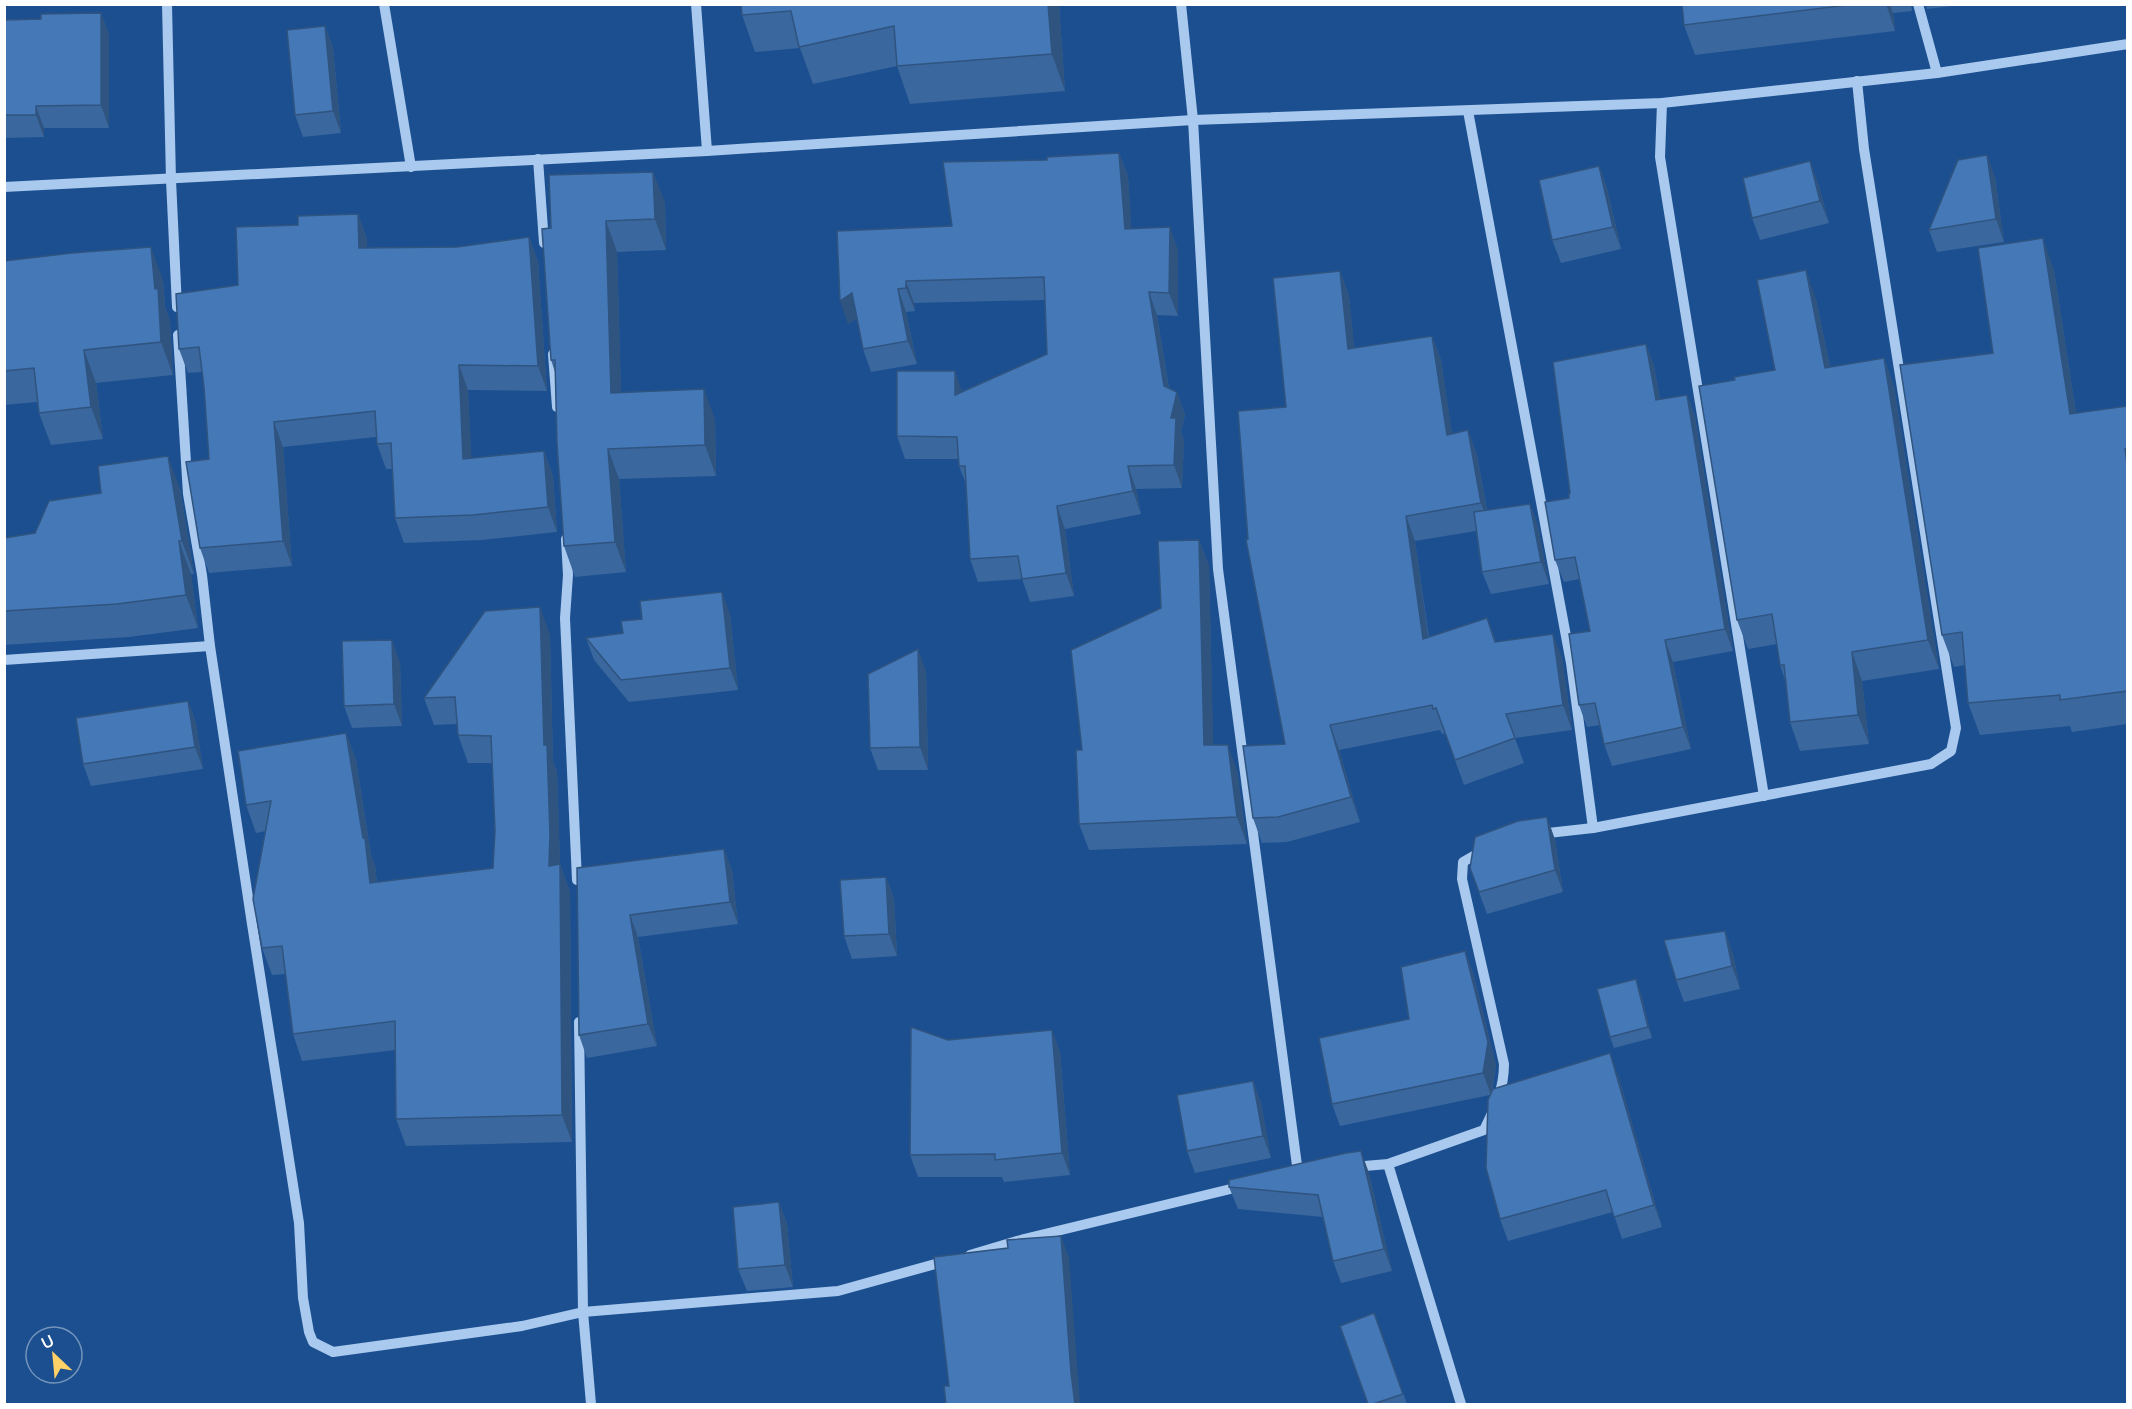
<svg xmlns="http://www.w3.org/2000/svg" width="2132" height="1409" viewBox="0 0 2132 1409" font-family="'Nunito Sans',sans-serif">
	<rect width="100%" height="100%" fill="#1b4f8f"/>
	<g fill="none" stroke-linecap="round" stroke-linejoin="round">
		<!-- minor -->
		<g stroke="#a9c9ee" stroke-width="10">
			<polyline points="167,4 171,180 177,307"/>
			<polyline points="384,4 411,167"/>
			<polyline points="696,4 707,151"/>
			<polyline points="1181,4 1193,120 1218,569 1298,1173"/>
			<polyline points="1918,4 1937,73"/>
			<polyline points="1662,103 1660,157 1764,796"/>
			<polyline points="1468,111 1571,663 1593,828"/>
			<polyline points="538,159 544,243"/>
			<polyline points="4,187 707,151 1193,120 1662,103 1937,73 2128,44"/>
			<polyline points="178,335 188,494 202,575 210,646 252,924 299,1223 303,1298 309,1332 313,1342 333,1352 522,1326 583,1312 838,1291 946,1261"/>
			<polyline points="553,354 557,407"/>
			<polyline points="566,539 568,575 565,618 577,880"/>
			<polyline points="4,660 210,646"/>
			<polyline points="1539,834 1593,828 1931,764 1951,751 1956,728 1864,149 1857,81"/>
			<polyline points="579,1022 583,1312 591,1404"/>
			<polyline points="1388,1164 1461,1404"/>
			<path d="M1353 1167 1388 1164 1484 1130C1495 1108 1504 1089 1504 1064L1462 879 1463 862 1484 850"/>
			<polyline points="970,1255 1024,1239 1243,1186"/>
		</g>
	</g>
	<!-- wall -->
	<g fill="#3a679d">
		<polygon points="741,4 1059,4 1065,91 910,104 897,66 813,84 800,48 755,52 742,15"/>
		<polygon points="1682,4 1911,4 1912,11 1893,13 1895,31 1695,55 1684,25"/>
		<polygon points="1926,4 1971,4 1927,9"/>
		<polygon points="101,13 109,35 109,128 44,128 44,137 4,138 4,20 41,19"/>
		<polygon points="325,26 333,48 341,133 303,137 295,115"/>
		<polygon points="1119,153 1128,176 1131,229 1178,250 1178,316 1157,315 1169,388 1177,392 1185,415 1181,432 1184,441 1182,488 1136,489 1141,514 1065,529 1074,596 1030,602 1022,579 978,582 970,559 966,484 959,466 959,459 905,459 897,436 962,391 1047,354 1045,300 914,303 915,311 906,312 917,364 871,372 863,349 857,318 848,324 952,226 1047,160"/>
		<polygon points="1599,166 1607,188 1621,249 1561,263 1552,240"/>
		<polygon points="1995,177 2004,242 1937,252 1929,230"/>
		<polygon points="1818,183 1829,223 1760,240 1752,218"/>
		<polygon points="665,202 666,250 617,252 621,392 715,419 716,476 619,479 626,572 575,577 564,546 555,372 551,360 551,228"/>
		<polygon points="358,214 367,239 367,248 457,247 529,237 538,262 547,391 468,390 471,458 544,451 553,476 557,532 482,540 404,543 395,518 392,469 386,469 377,444 376,437 283,447 292,566 209,573 200,548 209,459 204,387 202,372 188,373 179,349 238,285 298,225"/>
		<polygon points="4,261 163,280 165,307 170,321 173,375 96,383 103,439 51,445 39,413 37,402 4,405"/>
		<polygon points="2054,270 2076,413 2127,406 2127,724 2072,732 2070,726 1980,735 1968,703 1965,665 1954,667 1942,635 1993,353"/>
		<polygon points="1340,271 1349,296 1354,348 1432,336 1441,360 1452,434 1468,430 1477,455 1487,510 1530,504 1538,526 1549,584 1491,594 1482,572 1476,531 1415,541 1429,637 1487,618 1496,642 1562,658 1572,730 1515,738 1524,763 1464,785 1445,733 1442,734 1440,730 1339,750 1360,822 1287,842 1262,843 1253,818 1285,744 1286,407"/>
		<polygon points="1816,299 1830,367 1884,358 1894,387 1939,669 1862,681 1869,744 1800,751 1790,722 1785,680 1780,665 1777,644 1748,649 1737,620 1735,380 1775,370"/>
		<polygon points="1646,344 1654,366 1660,399 1687,395 1695,417 1733,651 1673,662 1691,749 1612,766 1604,744 1600,725 1587,727 1579,705 1590,631 1580,579 1564,582 1555,560 1570,493"/>
		<polygon points="180,489 194,574 191,574 198,628 129,637 4,645 4,538 35,533"/>
		<polygon points="1199,540 1209,566 1213,745 1237,771 1247,844 1089,850 1079,824 1082,750"/>
		<polygon points="730,614 738,690 629,702 594,660 586,638 623,633"/>
		<polygon points="550,635 553,762 557,772 560,864 570,892 572,1142 406,1146 396,1119 396,1050 302,1061 293,1034 286,974 272,975 262,948 266,831 256,833 246,805 346,733 356,760 371,855 375,865 377,883 493,868 495,831 492,763 468,763 458,735 457,724 434,725 424,698"/>
		<polygon points="400,662 402,726 352,728 344,706"/>
		<polygon points="926,671 928,770 878,770 870,748"/>
		<polygon points="188,701 196,723 203,769 91,786 83,764"/>
		<polygon points="1547,817 1555,840 1563,892 1487,914 1470,868"/>
		<polygon points="724,849 732,871 738,924 638,937 657,1046 587,1058 579,1035 577,868"/>
		<polygon points="886,877 894,899 897,956 852,959 844,936"/>
		<polygon points="1725,931 1733,954 1740,989 1684,1002 1676,980"/>
		<polygon points="1465,951 1473,973 1496,1065 1492,1092 1618,1075 1662,1227 1622,1239 1613,1212 1508,1241 1500,1219 1490,1095 1340,1126 1332,1104 1409,1019"/>
		<polygon points="1640,990 1652,1038 1614,1048 1610,1037"/>
		<polygon points="1052,1030 1060,1052 1070,1175 1004,1182 1002,1177 918,1177 910,1155"/>
		<polygon points="1253,1081 1261,1103 1271,1158 1195,1173 1187,1151"/>
		<polygon points="1369,1173 1392,1271 1341,1283 1333,1261 1323,1217 1238,1209 1229,1187"/>
		<polygon points="779,1202 787,1224 793,1287 747,1291 738,1269"/>
		<polygon points="1374,1313 1407,1404 1368,1404"/>
	</g>
	<!-- shaded-wall -->
	<g fill="#305480">
		<polygon points="1048,4 1059,4 1065,91 1052,54"/>
		<polygon points="1886,4 1890,4 1893,13 1895,31"/>
		<polygon points="101,13 109,35 109,128 101,105"/>
		<polygon points="325,26 333,48 341,133 333,111"/>
		<polygon points="36,106 44,128 44,137 36,115"/>
		<polygon points="1119,153 1128,176 1133,252 1125,229"/>
		<polygon points="1987,155 1995,177 2004,242 1996,219"/>
		<polygon points="1810,161 1818,183 1829,223 1820,201"/>
		<polygon points="1599,166 1607,188 1621,249 1613,227"/>
		<polygon points="653,172 665,202 666,250 655,219"/>
		<polygon points="358,214 367,239 368,273 359,248"/>
		<polygon points="606,221 617,252 622,423 611,393"/>
		<polygon points="1170,227 1178,250 1178,316 1169,293"/>
		<polygon points="529,237 538,262 547,391 538,366"/>
		<polygon points="2043,238 2054,270 2081,446 2070,414"/>
		<polygon points="151,247 163,280 165,307 170,321 173,375 161,342"/>
		<polygon points="1806,270 1816,299 1836,397 1825,368"/>
		<polygon points="1340,271 1349,296 1357,374 1348,349"/>
		<polygon points="906,281 914,303 915,311 906,288"/>
		<polygon points="898,289 906,312 917,364 908,341"/>
		<polygon points="1149,292 1157,315 1172,408 1164,386"/>
		<polygon points="852,293 860,316 848,324 840,301"/>
		<polygon points="1432,336 1441,360 1456,459 1447,435"/>
		<polygon points="1646,344 1654,366 1664,422 1656,400"/>
		<polygon points="84,350 96,383 103,439 91,407"/>
		<polygon points="1884,358 1894,387 1939,669 1928,640"/>
		<polygon points="459,365 468,390 473,484 463,459"/>
		<polygon points="955,371 963,394 955,395"/>
		<polygon points="704,389 715,419 716,476 705,445"/>
		<polygon points="1177,392 1185,415 1181,432 1184,441 1182,488 1174,465 1171,418"/>
		<polygon points="1687,395 1695,417 1733,651 1725,629"/>
		<polygon points="274,422 283,447 292,566 283,541"/>
		<polygon points="1468,430 1477,455 1490,528 1481,503"/>
		<polygon points="608,449 619,479 626,572 615,542"/>
		<polygon points="544,451 553,476 557,532 548,507"/>
		<polygon points="168,456 180,489 194,574 182,541"/>
		<polygon points="1128,466 1136,489 1141,514 1133,491"/>
		<polygon points="1530,504 1538,526 1549,584 1541,562"/>
		<polygon points="1057,506 1065,529 1074,596 1066,573"/>
		<polygon points="1406,516 1415,541 1432,664 1423,639"/>
		<polygon points="1199,540 1209,566 1214,772 1204,745"/>
		<polygon points="179,541 191,574 198,628 186,595"/>
		<polygon points="722,592 730,614 738,690 730,668"/>
		<polygon points="540,607 550,635 553,762 557,772 560,861 559,893 549,866 544,745"/>
		<polygon points="1553,634 1562,658 1572,730 1563,705"/>
		<polygon points="392,640 400,662 402,726 394,704"/>
		<polygon points="1665,640 1673,662 1691,749 1683,727"/>
		<polygon points="918,649 926,671 928,770 920,747"/>
		<polygon points="1852,652 1862,681 1869,744 1858,715"/>
		<polygon points="188,701 196,723 203,769 195,747"/>
		<polygon points="1330,725 1339,750 1360,822 1351,797"/>
		<polygon points="346,733 356,760 371,855 375,865 380,911 370,883"/>
		<polygon points="1228,745 1237,771 1247,844 1237,817"/>
		<polygon points="1547,817 1555,840 1563,892 1555,870"/>
		<polygon points="724,849 732,871 738,924 730,902"/>
		<polygon points="560,864 570,892 572,1142 562,1115"/>
		<polygon points="886,877 894,899 897,956 889,934"/>
		<polygon points="630,915 638,937 657,1046 648,1024"/>
		<polygon points="1725,931 1733,954 1740,989 1732,966"/>
		<polygon points="1465,951 1473,973 1496,1065 1491,1095 1483,1073"/>
		<polygon points="1636,979 1640,990 1652,1038 1648,1027"/>
		<polygon points="1052,1030 1060,1052 1070,1175 1062,1153"/>
		<polygon points="1610,1053 1618,1075 1662,1227 1654,1205"/>
		<polygon points="1253,1081 1261,1103 1271,1158 1263,1136"/>
		<polygon points="1361,1151 1369,1173 1392,1271 1384,1249"/>
		<polygon points="779,1202 787,1224 793,1287 785,1265"/>
		<polygon points="1061,1236 1069,1258 1080,1404 1075,1404 1071,1373"/>
	</g>
	<!-- building -->
	<g fill="#4478b7" stroke="#305480" stroke-width="1.5">
		<polygon points="741,4 1048,4 1052,54 897,66 894,26 799,47 791,11 742,15"/>
		<polygon points="1682,4 1856,4 1684,25"/>
		<polygon points="101,13 101,105 36,106 36,115 4,115 4,20 41,19 41,14"/>
		<polygon points="325,26 333,111 295,115 287,30"/>
		<polygon points="1119,153 1125,229 1170,227 1169,293 1149,292 1164,386 1177,392 1171,418 1176,418 1174,465 1128,466 1133,491 1057,506 1066,573 1022,579 1018,556 970,559 965,466 959,466 957,437 897,436 897,371 955,371 955,395 1047,354 1044,277 906,281 906,288 898,289 908,341 863,349 852,293 840,301 837,231 952,226 943,162 1047,160 1047,157"/>
		<polygon points="1987,155 1996,219 1929,230 1958,160"/>
		<polygon points="1810,161 1820,201 1752,218 1743,178"/>
		<polygon points="1599,166 1613,227 1552,240 1539,180"/>
		<polygon points="653,172 655,219 606,221 611,393 704,389 705,445 608,449 615,542 564,546 557,444 555,360 551,360 542,229 551,228 549,175"/>
		<polygon points="358,214 359,248 457,247 529,237 538,366 459,365 463,459 544,451 548,507 473,515 395,518 391,443 377,444 375,411 274,422 283,541 200,548 186,462 209,459 204,387 199,347 179,349 176,294 238,285 236,227 298,225 298,216"/>
		<polygon points="2043,238 2070,414 2127,406 2127,448 2125,449 2127,464 2127,691 2060,700 2060,695 1968,703 1962,632 1942,635 1900,365 1993,353 1978,248"/>
		<polygon points="151,247 155,289 158,288 161,342 84,350 91,407 39,413 34,368 4,371 4,261 72,253"/>
		<polygon points="1806,270 1825,368 1884,358 1928,640 1852,652 1858,715 1790,722 1784,665 1780,665 1772,614 1737,620 1699,386 1735,380 1734,377 1775,370 1757,280"/>
		<polygon points="1340,271 1348,349 1432,336 1447,435 1468,430 1481,503 1406,516 1423,639 1487,618 1495,642 1553,634 1563,705 1506,714 1515,738 1455,760 1436,708 1433,709 1432,705 1330,725 1351,797 1278,817 1253,818 1243,746 1285,744 1246,540 1248,539 1238,411 1286,407 1273,278"/>
		<polygon points="1646,344 1656,400 1687,395 1725,629 1665,640 1683,727 1604,744 1595,703 1579,705 1569,634 1590,631 1575,557 1555,560 1545,502 1569,498 1569,493 1570,493 1553,362"/>
		<polygon points="168,456 182,541 179,541 186,595 117,604 4,611 4,538 35,533 49,501 101,493 98,466"/>
		<polygon points="1530,504 1541,562 1482,572 1474,512"/>
		<polygon points="1199,540 1204,745 1228,745 1237,817 1079,824 1076,750 1082,750 1071,650 1161,608 1158,541"/>
		<polygon points="722,592 730,668 621,680 586,638 623,633 621,621 642,619 640,601"/>
		<polygon points="540,607 544,745 547,745 550,834 549,866 560,864 562,1115 396,1119 395,1021 293,1034 282,946 262,948 253,899 271,801 246,805 238,751 346,733 363,838 365,838 370,883 493,868 495,831 491,736 458,735 455,697 424,698 485,611"/>
		<polygon points="392,640 394,704 344,706 342,641"/>
		<polygon points="918,649 920,747 870,748 868,674"/>
		<polygon points="188,701 195,747 83,764 76,718"/>
		<polygon points="1547,817 1555,870 1479,892 1470,868 1475,837 1518,821"/>
		<polygon points="724,849 730,902 630,915 648,1024 579,1035 577,868"/>
		<polygon points="886,877 889,934 844,936 840,880"/>
		<polygon points="1725,931 1732,966 1676,980 1664,940"/>
		<polygon points="1465,951 1488,1042 1483,1073 1332,1104 1319,1038 1409,1019 1401,967"/>
		<polygon points="1636,979 1648,1027 1610,1037 1597,989"/>
		<polygon points="911,1027 948,1040 1052,1030 1062,1153 995,1160 995,1154 910,1155"/>
		<polygon points="1610,1053 1654,1205 1614,1217 1606,1190 1500,1219 1486,1168 1488,1100 1493,1089"/>
		<polygon points="1253,1081 1263,1136 1187,1151 1177,1095"/>
		<polygon points="1361,1151 1384,1249 1333,1261 1318,1195 1229,1187 1229,1180 1346,1153"/>
		<polygon points="779,1202 785,1265 738,1269 733,1207"/>
		<polygon points="1061,1236 1071,1373 1075,1404 946,1404 944,1386 949,1386 934,1257 1008,1248 1007,1240"/>
		<polygon points="1374,1313 1403,1394 1373,1404 1368,1404 1340,1326"/>
	</g>
	<!-- border -->
	<rect width="2132" height="1409" fill="none" stroke="#ffffff" stroke-width="12"/>
	<!-- north arrow -->
	<g transform="translate(54 1355) rotate(334)"><circle r="28" fill="#1b4f8f" stroke="#7695bc" stroke-width="1.5"/>
	<path d="M0-4.5L10 22L0 15L-10 22Z" fill="#ffd166"/>
	<text y="-9" font-size="16" font-weight="bold" text-anchor="middle" fill="#ffffff">U</text>
	</g>
</svg>
